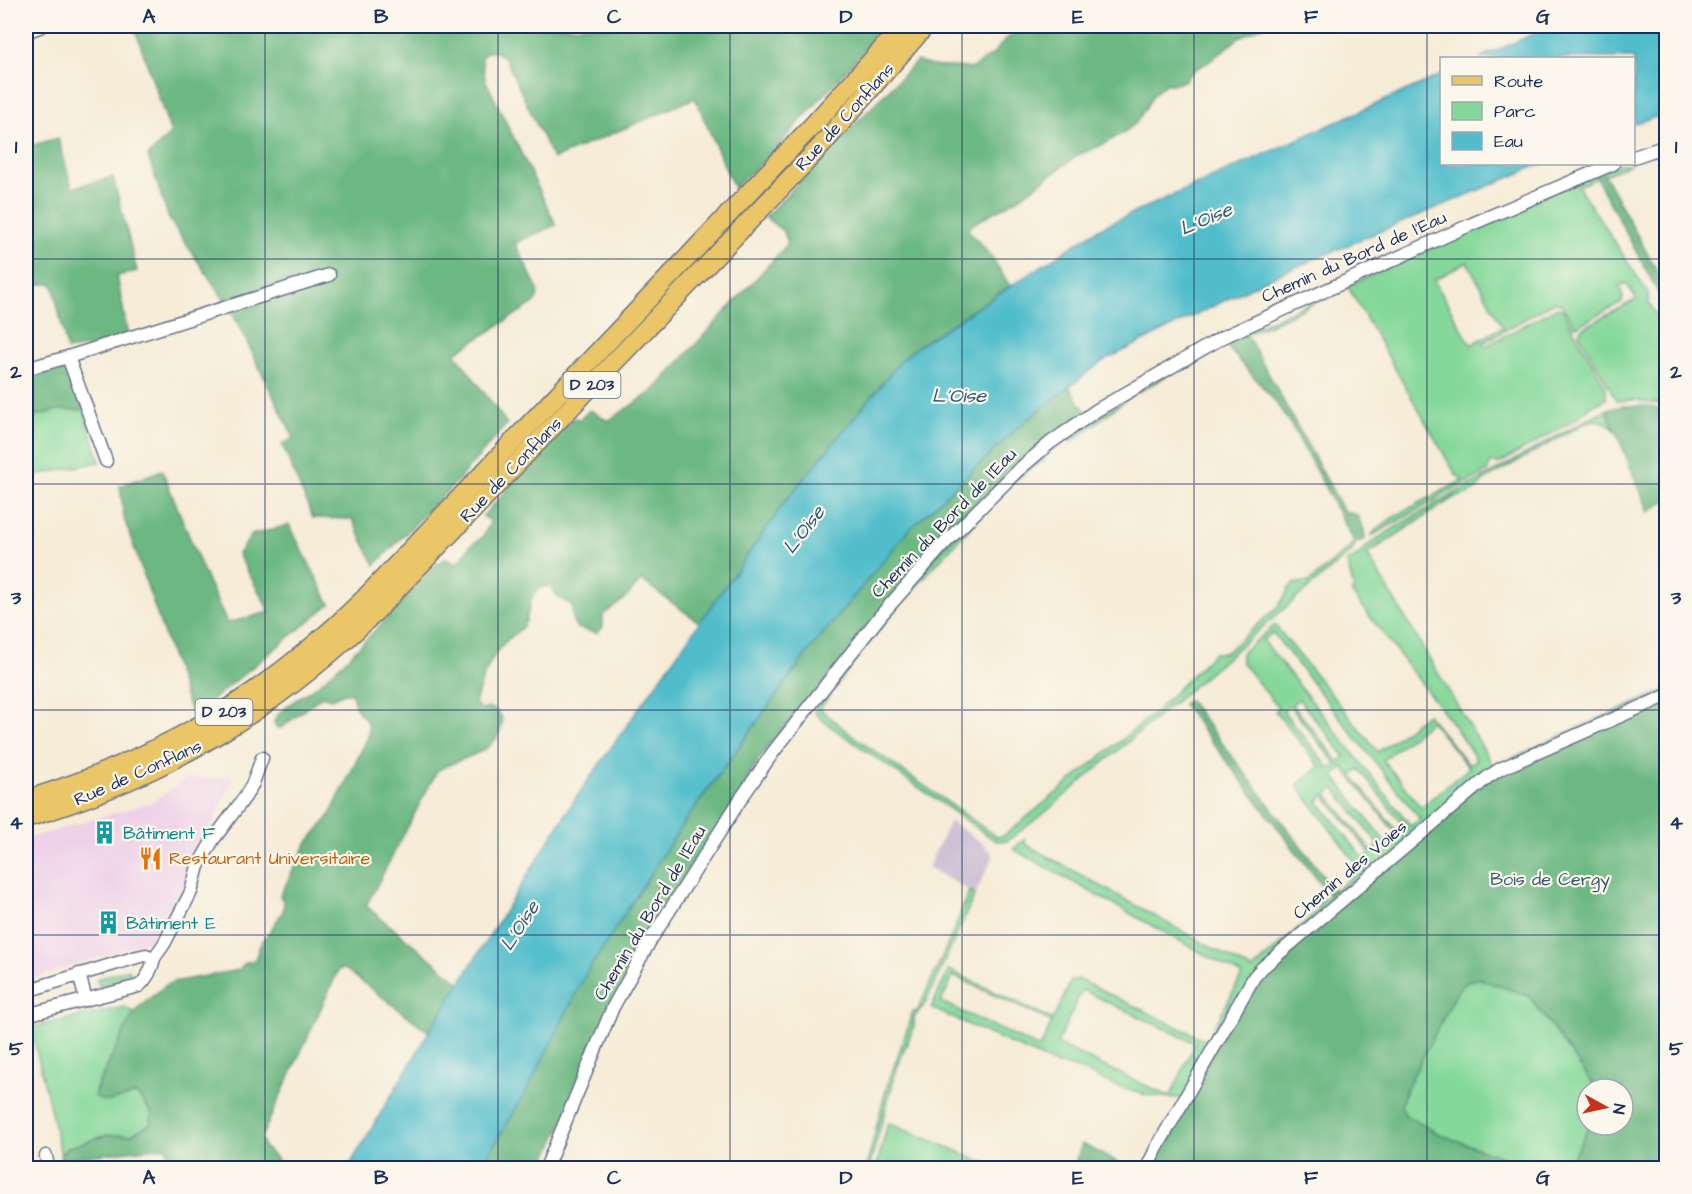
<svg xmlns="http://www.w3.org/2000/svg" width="1692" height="1194" viewBox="0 0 1692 1194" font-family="'Architects Daughter',sans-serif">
	<rect width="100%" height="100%" fill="#fbf7ec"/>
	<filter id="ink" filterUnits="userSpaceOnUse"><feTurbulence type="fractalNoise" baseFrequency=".0167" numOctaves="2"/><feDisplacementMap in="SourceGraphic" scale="12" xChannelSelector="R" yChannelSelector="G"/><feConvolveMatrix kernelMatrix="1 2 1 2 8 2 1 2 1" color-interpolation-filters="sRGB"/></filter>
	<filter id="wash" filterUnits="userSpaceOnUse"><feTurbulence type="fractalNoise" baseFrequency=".008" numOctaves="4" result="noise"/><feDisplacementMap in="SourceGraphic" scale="24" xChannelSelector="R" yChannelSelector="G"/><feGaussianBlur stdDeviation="1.35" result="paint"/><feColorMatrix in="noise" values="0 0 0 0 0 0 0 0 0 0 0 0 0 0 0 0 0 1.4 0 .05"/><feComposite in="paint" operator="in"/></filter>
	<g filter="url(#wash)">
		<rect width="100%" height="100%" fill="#f6ecd7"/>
		<!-- built -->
		<polygon fill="#eed0e8" points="187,778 234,778 218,810 185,893 162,937 26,981 26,839 152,802"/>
		<!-- industrial -->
		<polygon fill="#ccbed4" points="950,821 987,846 985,849 990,849 993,857 975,894 928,867"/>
		<!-- green -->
		<g fill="#85d89a" stroke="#50847c" stroke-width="1.5" fill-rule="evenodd">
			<path d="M1619 164H1631L1578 186 1648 293 1649 303 1666 333V405L1634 400 1617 401 1579 334 1580 330 1585 327 1637 299 1626 283 1619 286 1623 297 1622 302 1577 326H1575L1561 304 1555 302 1549 305 1483 343 1486 346 1556 308 1562 309 1606 388V399L1589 408 1575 420 1502 462 1498 464 1494 462 1489 465 1488 471 1371 536C1384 517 1440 494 1463 480L1456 475 1348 287 1267 326 1224 343 1131 396 1071 442 1066 437 1050 450 1043 462C1022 468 997 499 982 515 923 577 868 639 820 709L849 733 997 837 1005 835 1154 713 1214 653H1225L1279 606 1290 587 1295 583 1309 582 1355 543 1352 551 1042 815 1007 841H996L823 721 815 713V705L935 556 1043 451 1199 353 1484 224 1510 215 1538 198ZM1467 262 1503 327 1471 345 1434 280Z"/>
			<polygon points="58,410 84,410 100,462 26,477 26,418"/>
			<path d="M1607 410 1615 431C1608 421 1598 418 1587 422L1483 481C1477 492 1465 496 1453 498L1367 554 1494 767 1559 736 1666 690V694L1182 1098C1156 1098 1136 1094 1112 1084 1094 1077 1078 1065 1058 1065L931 1008 949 970 1052 1019 1057 1012 1071 981 1078 979 1207 1041 1242 975 1013 849 1025 839V844L1252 970 1317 911 1318 904 1361 870 1297 785 1320 767 1275 711 1278 707 1242 663 1241 656 1243 652 1275 625 1378 752 1427 714 1469 765 1476 759 1455 727 1351 592 1354 589 1347 562 1359 555 1366 547 1378 538 1408 520 1593 416ZM1273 633 1420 819 1411 826 1263 640ZM1299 699 1345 757 1339 762 1292 704ZM1290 706 1336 764 1330 769 1283 711ZM1431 721 1469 768 1421 807 1383 760ZM1343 767 1397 835 1386 843 1334 776ZM1359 769 1406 829 1400 835 1352 775ZM1334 788 1379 845 1372 851 1327 794ZM1324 795 1370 853 1364 859 1318 801ZM953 976 1052 1022 1040 1048 941 1002ZM1082 990 1195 1043 1170 1097 1057 1044Z"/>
			<polygon points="969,891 975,894 925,1004 914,1017 914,1026 897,1068 869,1168 866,1168 886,1090 910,1021 913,1012 918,1011 922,1001 955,928"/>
			<polygon points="129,969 131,977 99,986 97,979"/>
			<polygon points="1480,979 1529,996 1597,1089 1587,1089 1587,1125 1590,1125 1568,1166 1565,1168 1530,1168 1439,1134 1406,1116 1401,1107 1405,1091 1458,990 1470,980"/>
			<path d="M125 1007 134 1013 95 1090 107 1101C117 1100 126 1096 136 1094L144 1102 152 1114 150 1124 131 1135H107L67 1148 61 1155 31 1027Z"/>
			<polygon points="888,1123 999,1168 876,1168"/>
		</g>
		<!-- forest -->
		<g fill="#6cb882" stroke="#447470" stroke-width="1.5">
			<path d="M134 26H886L770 155 734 188 695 98 553 159 505 58C497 52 494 50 484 53L482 59 485 79 556 225 515 243 538 290 537 299 534 303 455 353 507 424 457 481 375 565 352 519 313 518 282 444 294 438 230 308 169 219 148 156 171 133Z"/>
			<path d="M1027 26H1263L1239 38 1210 61 1194 70 1184 81 1175 84H1165L1154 94 1136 123 1123 133 1100 146 1078 155 1019 198 973 224 968 230 991 256 1010 286 918 346 901 361 787 499 700 623 641 580 626 598 603 615V627L597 633 577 628 573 621 572 605 560 599 550 586C527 586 532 609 524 625 520 632 509 637 503 644 488 661 481 682 475 703L480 709C487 708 493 707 498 712 502 715 502 721 501 726 496 756 457 757 437 771L366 906 460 983 429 1032 345 969H339L261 1138 264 1147 286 1168H164L168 1151 165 1147 61 1159 60 1156 67 1148 107 1135H131L150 1124 152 1114 144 1102 136 1094C123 1096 106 1108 94 1095L128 1023 138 1008 166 985 173 982 239 970 245 963 255 960 260 945 283 912 284 902 280 896 307 843 329 817 368 737C371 716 361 720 356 707 353 703 354 698 351 693H344L331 699 322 696 281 728 276 727 274 722C277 709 308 693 319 684 362 648 399 604 437 564L446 558 454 563 460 561 471 545 482 538 491 521 483 516 574 418 580 419 590 410 608 421 652 392 785 247 787 241 784 232 765 217 917 61C934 70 953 65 971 69L992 55 1006 39Z"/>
			<polygon points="58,138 72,188 113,177 137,271 117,276 129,341 67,350 53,284 33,284 26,277 26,147"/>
			<polygon points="1604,174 1666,288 1666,307 1596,177"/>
			<polygon points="1247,335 1344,511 1357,515 1364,530 1365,539 1355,543 1293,428 1275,401 1224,343"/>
			<polygon points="67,359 84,410 58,410 26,418 26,368"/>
			<polygon points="1069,387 1086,412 1018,465 805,703 772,741 753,768 740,795 649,938 542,1168 480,1168 526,1092 584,977 678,831 807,653 908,531 1023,423"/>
			<polygon points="1622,406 1649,406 1666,411 1666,500 1649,512 1607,410"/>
			<polygon points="162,470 202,568 227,623 270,612 238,554 252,535 289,525 330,604 192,716 124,518 120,486"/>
			<polygon points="1666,691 1666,1168 1565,1168 1568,1166 1590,1125 1623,1125 1623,1089 1597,1089 1529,996 1480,979 1470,980 1458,990 1405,1091 1401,1107 1406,1116 1439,1134 1530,1168 1155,1168 1158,1156 1250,983 1493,772"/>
			<polygon points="1189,700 1335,891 1329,895 1183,704"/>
			<polygon points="1082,1144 1129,1168 1073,1168"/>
		</g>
		<!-- water -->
		<g fill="#51bdcb" stroke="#367694" stroke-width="1.5">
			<polygon points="1561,26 1666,26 1666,114 1634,124 1634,58 1479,58 1531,35"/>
			<polygon points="1441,75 1442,164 1541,164 1272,277 1103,361 1023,423 908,531 807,653 678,831 584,977 526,1092 480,1168 348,1168 429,1032 577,796 787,499 901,361 918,346 1102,227"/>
		</g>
	</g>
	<g filter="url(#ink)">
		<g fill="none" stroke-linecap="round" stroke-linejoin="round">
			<defs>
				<g id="street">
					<polyline points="26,32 42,26"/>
					<polyline points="1634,157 1666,146"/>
					<polyline points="68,357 106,461"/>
					<polyline points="26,369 68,357 329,275"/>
					<polyline points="154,958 164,944 191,892 198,866 213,840 245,797 253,783 262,758"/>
					<polyline points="79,974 86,1000"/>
					<path d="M26 991 137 957 146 955 154 958C152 969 148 978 139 986L26 1015"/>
					<polyline points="46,1156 48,1168"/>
					<polyline points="546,1168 613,1007 650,941 742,797 774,751 881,615 943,545 1016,472 1050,443 1097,410 1223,337 1472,224 1613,164"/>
					<polyline points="1147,1168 1156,1149 1254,977 1262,968 1488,777 1500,769 1666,696"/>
				</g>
				<g id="primary">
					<path d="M26 800C158 759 264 698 363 600L813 125 903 26"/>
					<path d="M26 818C163 777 276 710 377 610L820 147 925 26"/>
				</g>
			</defs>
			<!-- street casing -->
			<use href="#street" stroke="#687188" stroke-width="15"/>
			<!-- primary casing -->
			<use href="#primary" stroke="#687188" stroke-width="21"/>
			<!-- street -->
			<use href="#street" stroke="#fff" stroke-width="12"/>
			<!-- primary -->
			<use href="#primary" stroke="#eac669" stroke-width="18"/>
		</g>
	</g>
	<!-- grid -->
	<path fill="none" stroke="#1b2f5e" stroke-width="1.5" stroke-opacity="0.55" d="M265 26V1168M498 26V1168M730 26V1168M962 26V1168M1194 26V1168M1427 26V1168M26 259H1666M26 484H1666M26 710H1666M26 935H1666"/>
	<!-- icons -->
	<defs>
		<symbol id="building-bare" viewBox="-9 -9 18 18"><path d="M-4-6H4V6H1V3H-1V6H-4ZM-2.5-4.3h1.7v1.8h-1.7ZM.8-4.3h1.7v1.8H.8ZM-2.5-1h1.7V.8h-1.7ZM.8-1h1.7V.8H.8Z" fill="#0f9aa8" stroke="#fbf7ec" stroke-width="2.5" paint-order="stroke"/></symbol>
		<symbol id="restaurant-bare" viewBox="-9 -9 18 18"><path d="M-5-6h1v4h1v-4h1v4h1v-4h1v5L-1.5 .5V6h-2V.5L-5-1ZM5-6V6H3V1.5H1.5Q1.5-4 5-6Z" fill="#e8710a" stroke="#fbf7ec" stroke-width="2.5" paint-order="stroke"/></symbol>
	</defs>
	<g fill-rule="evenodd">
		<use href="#building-bare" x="88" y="816" width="33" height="33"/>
		<use href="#restaurant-bare" x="134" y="842" width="33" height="33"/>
		<use href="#building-bare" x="92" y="906" width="33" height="33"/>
	</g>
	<g text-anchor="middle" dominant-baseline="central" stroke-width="4.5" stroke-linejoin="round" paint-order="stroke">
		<!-- shield labels -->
		<g fill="#fbf7ec" stroke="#5e6b89" stroke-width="1.5">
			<rect x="563.5" y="372" width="57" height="26" rx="4.5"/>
			<rect x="195.5" y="699" width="57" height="26" rx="4.5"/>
		</g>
		<g font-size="16" font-weight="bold" fill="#1b2f5e">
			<text x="592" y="385">D 203</text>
			<text x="224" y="712">D 203</text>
		</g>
		<!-- street labels -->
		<g font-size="18" fill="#1b2f5e" stroke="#fbf7ec">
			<text transform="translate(845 117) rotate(-48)">Rue de Conflans</text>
			<text transform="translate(1354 257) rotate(-24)">Chemin du Bord de l'Eau</text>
			<text transform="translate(511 470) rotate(-46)">Rue de Conflans</text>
			<text transform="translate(944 523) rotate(-46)">Chemin du Bord de l'Eau</text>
			<text transform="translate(138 773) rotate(-24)">Rue de Conflans</text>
			<text transform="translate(1350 870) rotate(-40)">Chemin des Voies</text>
			<text transform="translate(650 913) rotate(-59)">Chemin du Bord de l'Eau</text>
		</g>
		<!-- culture labels -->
		<g font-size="18" fill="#0d838f" stroke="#fbf7ec" text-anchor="start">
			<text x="123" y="833">Bâtiment F</text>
			<text x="126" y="923">Bâtiment E</text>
		</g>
		<!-- food labels -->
		<g font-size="18" fill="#c56008" stroke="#fbf7ec" text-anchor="start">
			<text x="169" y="858">Restaurant Universitaire</text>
		</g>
		<!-- park labels -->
		<g font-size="18" fill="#36596d" stroke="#fbf7ec">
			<text x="1550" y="879">Bois de Cergy</text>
		</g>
		<!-- water labels -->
		<g font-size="20" font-style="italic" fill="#2b5a7f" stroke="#fbf7ec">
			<text transform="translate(1206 219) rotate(-23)">L'Oise</text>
			<text x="959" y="396">L’Oise</text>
			<text transform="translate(804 530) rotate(-52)">L'Oise</text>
			<text transform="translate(520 926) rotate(-57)">L'Oise</text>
		</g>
	</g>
	<!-- margin -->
	<rect width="1692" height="1194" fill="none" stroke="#fbf7ec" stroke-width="66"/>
	<!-- legend -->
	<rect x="1440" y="57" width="195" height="108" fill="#fbf7ec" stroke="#a1a7b3" stroke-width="1.5"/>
	<rect x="1452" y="76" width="30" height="9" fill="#eac669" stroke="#a1a7b3" stroke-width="1.5"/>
	<text x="1494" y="87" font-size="18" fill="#1b2f5e">Route</text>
	<rect x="1452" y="102" width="30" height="18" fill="#85d89a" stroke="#a1a7b3" stroke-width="1.5"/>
	<text x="1494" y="117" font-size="18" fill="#1b2f5e">Parc</text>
	<rect x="1452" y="132" width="30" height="18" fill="#51bdcb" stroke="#a1a7b3" stroke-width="1.5"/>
	<text x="1494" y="147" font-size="18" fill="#1b2f5e">Eau</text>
	<!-- north arrow -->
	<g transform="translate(1605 1107) rotate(98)"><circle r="28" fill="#fbf7ec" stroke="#a1a7b3" stroke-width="1.5"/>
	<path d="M0-4.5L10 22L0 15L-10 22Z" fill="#c8321e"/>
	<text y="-9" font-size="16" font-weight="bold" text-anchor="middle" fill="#1b2f5e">N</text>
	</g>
	<rect x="33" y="33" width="1626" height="1128" fill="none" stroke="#1b2f5e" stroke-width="2"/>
	<g font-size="20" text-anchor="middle" font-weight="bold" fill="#1b2f5e">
		<text x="149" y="23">A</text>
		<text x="381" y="23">B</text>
		<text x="614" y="23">C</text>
		<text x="846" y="23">D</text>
		<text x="1078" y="23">E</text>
		<text x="1311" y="23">F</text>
		<text x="1543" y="23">G</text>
		<text x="16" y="153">1</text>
		<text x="1676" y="153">1</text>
		<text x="16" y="378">2</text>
		<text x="1676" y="378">2</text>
		<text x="16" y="604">3</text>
		<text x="1676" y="604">3</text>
		<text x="16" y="829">4</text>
		<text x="1676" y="829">4</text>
		<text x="16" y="1055">5</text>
		<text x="1676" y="1055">5</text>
		<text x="149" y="1184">A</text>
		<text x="381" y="1184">B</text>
		<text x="614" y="1184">C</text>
		<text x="846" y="1184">D</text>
		<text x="1078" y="1184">E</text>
		<text x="1311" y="1184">F</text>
		<text x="1543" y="1184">G</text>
	</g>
</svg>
